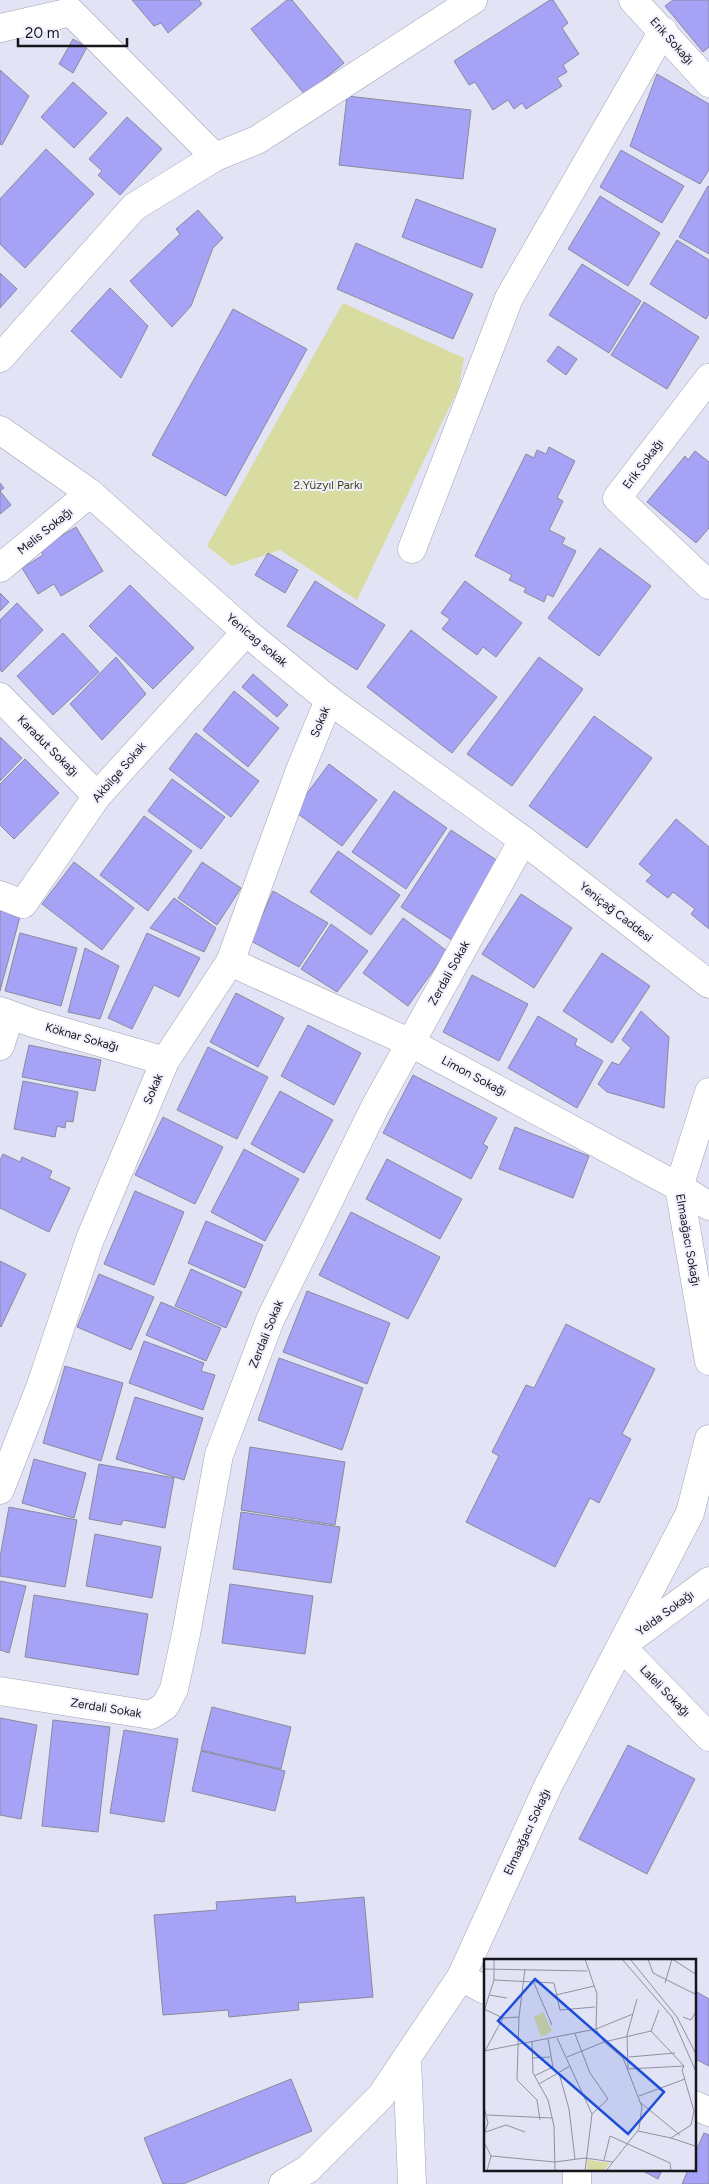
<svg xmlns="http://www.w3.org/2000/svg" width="709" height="2184" viewBox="0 0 709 2184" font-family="Figtree,sans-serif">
	<rect width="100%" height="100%" fill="#e3e3f6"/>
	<!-- green -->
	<polygon fill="#d9dca0" points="343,303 464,358 459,387 357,600 280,550 232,566 207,546"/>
	<!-- building -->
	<g fill="#a6a2f5" stroke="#8a8a9c">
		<polygon points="132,0 199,0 202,4 168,33 161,23 154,26"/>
		<polygon points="287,0 292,0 344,63 305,95 251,29"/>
		<polygon points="550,0 553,0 568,23 562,28 579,54 563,65 567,72 557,78 562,86 526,109 522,103 514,109 508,100 493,110 475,82 469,85 454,61"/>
		<polygon points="673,0 709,0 709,47 703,52 665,6"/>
		<polygon points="73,39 87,47 73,73 59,64"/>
		<polygon points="0,70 29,96 2,145 0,144"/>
		<polygon points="657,74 709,104 709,170 700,184 630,146"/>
		<polygon points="73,82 107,113 74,148 41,117"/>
		<polygon points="347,96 471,110 463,179 339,165"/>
		<polygon points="127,117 162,149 120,195 98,175 102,171 89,159"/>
		<polygon points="46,149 94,194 25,268 0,244 0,199"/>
		<polygon points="621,150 684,186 662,223 600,187"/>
		<polygon points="708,186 709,187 709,254 679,237"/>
		<polygon points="600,196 660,233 628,286 568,249"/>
		<polygon points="416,199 496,229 482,268 402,237"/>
		<polygon points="198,210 223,238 213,248 191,306 172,327 130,281 180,234 176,229"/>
		<polygon points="677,240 709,260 709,314 706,319 650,284"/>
		<polygon points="356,243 473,294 453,339 337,289"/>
		<polygon points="582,264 641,301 609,353 549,315"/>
		<polygon points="0,273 17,289 0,308"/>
		<polygon points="110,288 148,326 121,378 71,331"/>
		<polygon points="644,302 699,337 667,389 611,355"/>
		<polygon points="233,309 307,349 226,496 152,455"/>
		<polygon points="558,346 577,359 566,375 547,361"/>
		<polygon points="549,447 575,461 557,498 563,501 549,530 565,538 562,544 576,551 553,597 547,594 544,602 524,592 526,588 509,580 512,575 475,556 526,454 534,458 537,450 546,454"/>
		<polygon points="695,451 709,462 709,528 696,543 647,502 685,456 688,460"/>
		<polygon points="0,483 4,488 0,491 11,505 0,514"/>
		<polygon points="76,527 103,571 61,596 54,584 38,594 22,568 43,555 39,549"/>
		<polygon points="600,548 651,586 599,656 548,618"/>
		<polygon points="268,553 298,570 285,593 255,575"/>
		<polygon points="315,581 385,625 357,670 287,626"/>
		<polygon points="465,581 522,623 496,657 483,647 477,655 442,629 450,619 441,613"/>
		<polygon points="130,585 194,648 153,689 89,626"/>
		<polygon points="0,593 9,602 0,611"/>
		<polygon points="17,603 43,630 2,672 0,670 0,620"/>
		<polygon points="411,630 497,697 452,753 367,687"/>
		<polygon points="63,633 99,672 53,715 17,676"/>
		<polygon points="116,657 146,694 102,740 70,704"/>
		<polygon points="539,657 583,689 512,786 467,754"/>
		<polygon points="253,674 288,705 277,717 242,687"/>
		<polygon points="234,691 279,728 248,767 203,730"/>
		<polygon points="594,716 652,758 587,848 529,806"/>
		<polygon points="196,733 259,781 231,817 169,769"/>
		<polygon points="0,737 22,758 0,781"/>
		<polygon points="25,759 59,793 14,839 0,825 0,784"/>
		<polygon points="329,764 377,800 342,846 294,811"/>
		<polygon points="172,779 225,817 201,849 148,811"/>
		<polygon points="394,791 447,828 406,889 352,852"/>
		<polygon points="144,816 192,851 148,911 100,875"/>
		<polygon points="676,819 709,847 709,929 691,914 695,909 673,892 668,898 646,881 652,875 639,864"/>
		<polygon points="451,830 501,863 452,940 401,907"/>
		<polygon points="338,851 400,895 371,935 310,892"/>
		<polygon points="74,862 134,908 102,950 42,904"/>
		<polygon points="202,862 241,888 217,925 178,898"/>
		<polygon points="273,891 328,923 299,967 251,941"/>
		<polygon points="521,894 572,928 534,988 482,954"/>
		<polygon points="174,898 216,928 204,952 150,928"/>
		<polygon points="0,908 21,913 0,991"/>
		<polygon points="403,918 447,951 408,1006 363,973"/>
		<polygon points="331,924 368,951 337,992 301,969"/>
		<polygon points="20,933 77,948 61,1006 5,991"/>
		<polygon points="147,933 200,958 179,997 154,985 132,1029 108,1018"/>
		<polygon points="85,948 119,966 100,1019 68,1012"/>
		<polygon points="602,953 650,986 612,1043 563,1011"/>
		<polygon points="472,975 528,1004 499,1061 443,1032"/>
		<polygon points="236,993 284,1018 258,1067 210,1042"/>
		<polygon points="641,1011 669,1037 664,1108 607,1092 598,1084 612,1062 619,1065 631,1048 622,1040"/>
		<polygon points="538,1016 577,1039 575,1045 603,1061 577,1108 508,1068"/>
		<polygon points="308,1025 361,1053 334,1105 281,1076"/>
		<polygon points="29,1045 101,1060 95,1091 22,1077"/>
		<polygon points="208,1047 268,1077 237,1139 177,1110"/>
		<polygon points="413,1075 497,1118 483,1144 488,1147 471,1179 383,1133"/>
		<polygon points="23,1081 78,1092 73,1122 66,1121 65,1128 57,1126 55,1137 14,1129"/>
		<polygon points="280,1091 333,1120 304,1173 251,1144"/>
		<polygon points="163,1117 223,1147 195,1204 135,1175"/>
		<polygon points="515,1127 589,1156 573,1198 499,1169"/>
		<polygon points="244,1149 299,1179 265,1241 211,1212"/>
		<polygon points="3,1154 20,1162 22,1157 52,1171 49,1178 70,1188 49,1232 0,1208 0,1160"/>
		<polygon points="387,1159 462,1199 440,1239 366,1199"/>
		<polygon points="135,1191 184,1212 154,1285 104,1264"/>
		<polygon points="351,1212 440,1257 408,1319 319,1275"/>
		<polygon points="206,1221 263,1245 245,1288 188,1263"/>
		<polygon points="0,1261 26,1274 1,1327 0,1326"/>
		<polygon points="191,1269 242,1292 226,1328 175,1306"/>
		<polygon points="99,1274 154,1297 131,1350 77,1327"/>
		<polygon points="307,1291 390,1323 367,1384 283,1352"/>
		<polygon points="161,1302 221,1328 206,1361 146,1335"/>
		<polygon points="566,1324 655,1369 622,1434 631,1439 599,1503 590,1498 555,1567 466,1522 499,1456 492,1452 526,1385 534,1388"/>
		<polygon points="144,1341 204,1363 201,1371 215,1375 203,1410 129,1383"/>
		<polygon points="279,1358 363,1388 342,1450 258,1420"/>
		<polygon points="65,1366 123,1383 101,1461 43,1443"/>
		<polygon points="135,1397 203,1418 184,1480 116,1459"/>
		<polygon points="250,1447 345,1462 335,1525 241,1510"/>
		<polygon points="34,1459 86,1473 74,1518 22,1503"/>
		<polygon points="99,1464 174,1478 165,1528 123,1520 121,1525 89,1519"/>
		<polygon points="9,1507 77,1520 65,1587 0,1576 0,1557"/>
		<polygon points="241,1512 340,1527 331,1583 233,1569"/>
		<polygon points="95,1534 161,1547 152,1598 86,1586"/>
		<polygon points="0,1581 26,1586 9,1653 0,1650"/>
		<polygon points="230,1584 313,1596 305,1654 222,1643"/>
		<polygon points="34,1595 148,1614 138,1675 25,1657"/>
		<polygon points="212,1707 291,1727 281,1769 201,1750"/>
		<polygon points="0,1718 37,1725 21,1819 0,1815"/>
		<polygon points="53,1720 110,1727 98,1832 42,1826"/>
		<polygon points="124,1730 178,1739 164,1822 110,1813"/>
		<polygon points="628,1745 695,1779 647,1874 579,1839"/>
		<polygon points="201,1751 285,1771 275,1811 192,1791"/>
		<polygon points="295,1896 296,1903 364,1897 373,1997 298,2003 299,2010 229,2017 228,2010 163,2015 154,1915 217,1910 216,1902"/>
		<polygon points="697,1992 709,1999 709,2066 695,2059 695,1996"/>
		<polygon points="291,2079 312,2131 183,2184 163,2184 144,2138"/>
		<polygon points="704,2133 709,2135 709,2184 682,2184 688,2170 695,2170 695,2153"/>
		<polygon points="641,2170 662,2170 658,2179"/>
	</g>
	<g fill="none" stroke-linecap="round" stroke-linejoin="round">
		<defs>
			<g id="minor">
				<polyline points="633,0 709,83"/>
				<polyline points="0,28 71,12 215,157 257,140 473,0"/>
				<polyline points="0,358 134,207 215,157"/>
				<polyline points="709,378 617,498 709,585"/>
				<polyline points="0,430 90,493 246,632 329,700 523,840 709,984"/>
				<polyline points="412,549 509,298 663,31"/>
				<polyline points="0,568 90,493"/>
				<polyline points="0,697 97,796"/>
				<polyline points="0,895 23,904 97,796 246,632"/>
				<polyline points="230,962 411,1043 679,1187 709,1206"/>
				<polyline points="0,1011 33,1023 165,1061"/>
				<polyline points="0,1046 10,1015"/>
				<polyline points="709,1092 679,1187 709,1361"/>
				<polyline points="0,1490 41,1385 90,1239 165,1061 230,962 300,770 329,700"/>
				<polyline points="709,1581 621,1646 709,1737"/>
				<polyline points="0,1691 151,1715 165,1706 174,1689 186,1634 219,1455 270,1320 376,1105 523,840"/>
				<polyline points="461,1977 485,1990"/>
				<polyline points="407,2058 412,2184"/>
				<polyline points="695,2105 709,2112"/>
				<polyline points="283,2184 308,2169 381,2096 461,1977 548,1786 690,1513 709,1439"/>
				<polyline points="577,2184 577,2170"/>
			</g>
		</defs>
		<!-- minor casing -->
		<use href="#minor" stroke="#a2a2b4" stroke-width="29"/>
		<!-- minor -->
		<use href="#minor" stroke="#fff" stroke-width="28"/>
	</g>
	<g text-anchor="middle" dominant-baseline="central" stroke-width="4" stroke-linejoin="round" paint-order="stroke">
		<!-- street labels -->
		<g font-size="12" fill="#15151b" stroke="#f1f1fd">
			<text transform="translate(672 41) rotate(48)">Erik Sokağı</text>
			<text transform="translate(643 464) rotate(-53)">Erik Sokağı</text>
			<text transform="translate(45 531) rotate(-39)">Melis Sokağı</text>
			<text transform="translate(257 640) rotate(40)">Yenicag sokak</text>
			<text transform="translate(320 722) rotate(-68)">Sokak</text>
			<text transform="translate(48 746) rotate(45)">Karadut Sokağı</text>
			<text transform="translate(119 772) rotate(-49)">Akbilge Sokak</text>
			<text transform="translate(616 912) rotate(38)">Yeniçağ Caddesi</text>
			<text transform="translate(449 973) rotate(-61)">Zerdali Sokak</text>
			<text transform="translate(82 1037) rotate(16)">Köknar Sokağı</text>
			<text transform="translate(474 1076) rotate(28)">Limon Sokağı</text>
			<text transform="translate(153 1089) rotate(-67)">Sokak</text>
			<text transform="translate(688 1240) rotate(80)">Elmaağacı Sokağı</text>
			<text transform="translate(266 1334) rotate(-68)">Zerdali Sokak</text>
			<text transform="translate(665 1613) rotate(-36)">Yelda Sokağı</text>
			<text transform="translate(665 1691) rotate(46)">Laleli Sokağı</text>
			<text transform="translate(106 1708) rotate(9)">Zerdali Sokak</text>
			<text transform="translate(527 1832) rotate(-65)">Elmaağacı Sokağı</text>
		</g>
		<!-- park labels -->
		<g font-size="12" fill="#44451d" stroke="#f1f1fd">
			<text x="328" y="485">2.Yüzyıl Parkı</text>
		</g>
	</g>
	<!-- overview -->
	<g transform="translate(484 1959)">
		<rect width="212" height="212" fill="#e3e3f6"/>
		<path d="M59 53 68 72 57 78 50 58ZM103 201 126 204 119 212H103Z" fill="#d9dca0"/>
		<path fill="none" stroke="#91919e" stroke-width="1" d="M101 0 113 35 112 70 120 83 139 99 158 148 155 170 122 212M138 0 188 58 213 115M146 0 193 58 213 97M164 0 169 14 213 36M188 0 213 16M0 10 103 12M10 21 70 24 76 51 111 48M50 24 68 66M181 24 188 0M5 36 23 39M72 36 110 27M153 40 143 76 144 110 200 107M0 50 19 59M0 52 10 21V0M35 58 33 121 53 141 56 161M199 58 207 61 213 51M167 72 175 51M91 75 106 114 124 140 108 155M73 79 108 155 101 212M48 82 49 114 64 141 70 167 71 212M0 92 112 70 149 55M1 92 19 59 35 58 41 10M83 98 120 83 167 72 200 107M145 98 191 94M48 99 66 98M75 114 85 150 91 200M50 117 69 108 64 80M55 125 86 107M155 137 201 120M157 144 196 176M0 148 4 164 0 176M3 156 68 159M154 172 187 179 207 166 210 152 198 111 200 107M2 173 22 166 41 173M187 179 211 187M0 183 7 197 3 212M7 197 71 203 101 199 129 203M120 201 126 177 186 204 187 212"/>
		<path fill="#1d4ed8" fill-opacity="0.15" stroke="#1d4ed8" stroke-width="2.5" d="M51 20 180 133 144 175 14 62Z"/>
		<rect width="212" height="212" fill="none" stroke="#15151b" stroke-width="2.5"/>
	</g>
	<!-- scale -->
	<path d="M18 38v8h109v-8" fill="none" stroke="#15151b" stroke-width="2.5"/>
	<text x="25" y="38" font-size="15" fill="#15151b" stroke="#f1f1fd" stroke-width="4" paint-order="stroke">20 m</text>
</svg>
